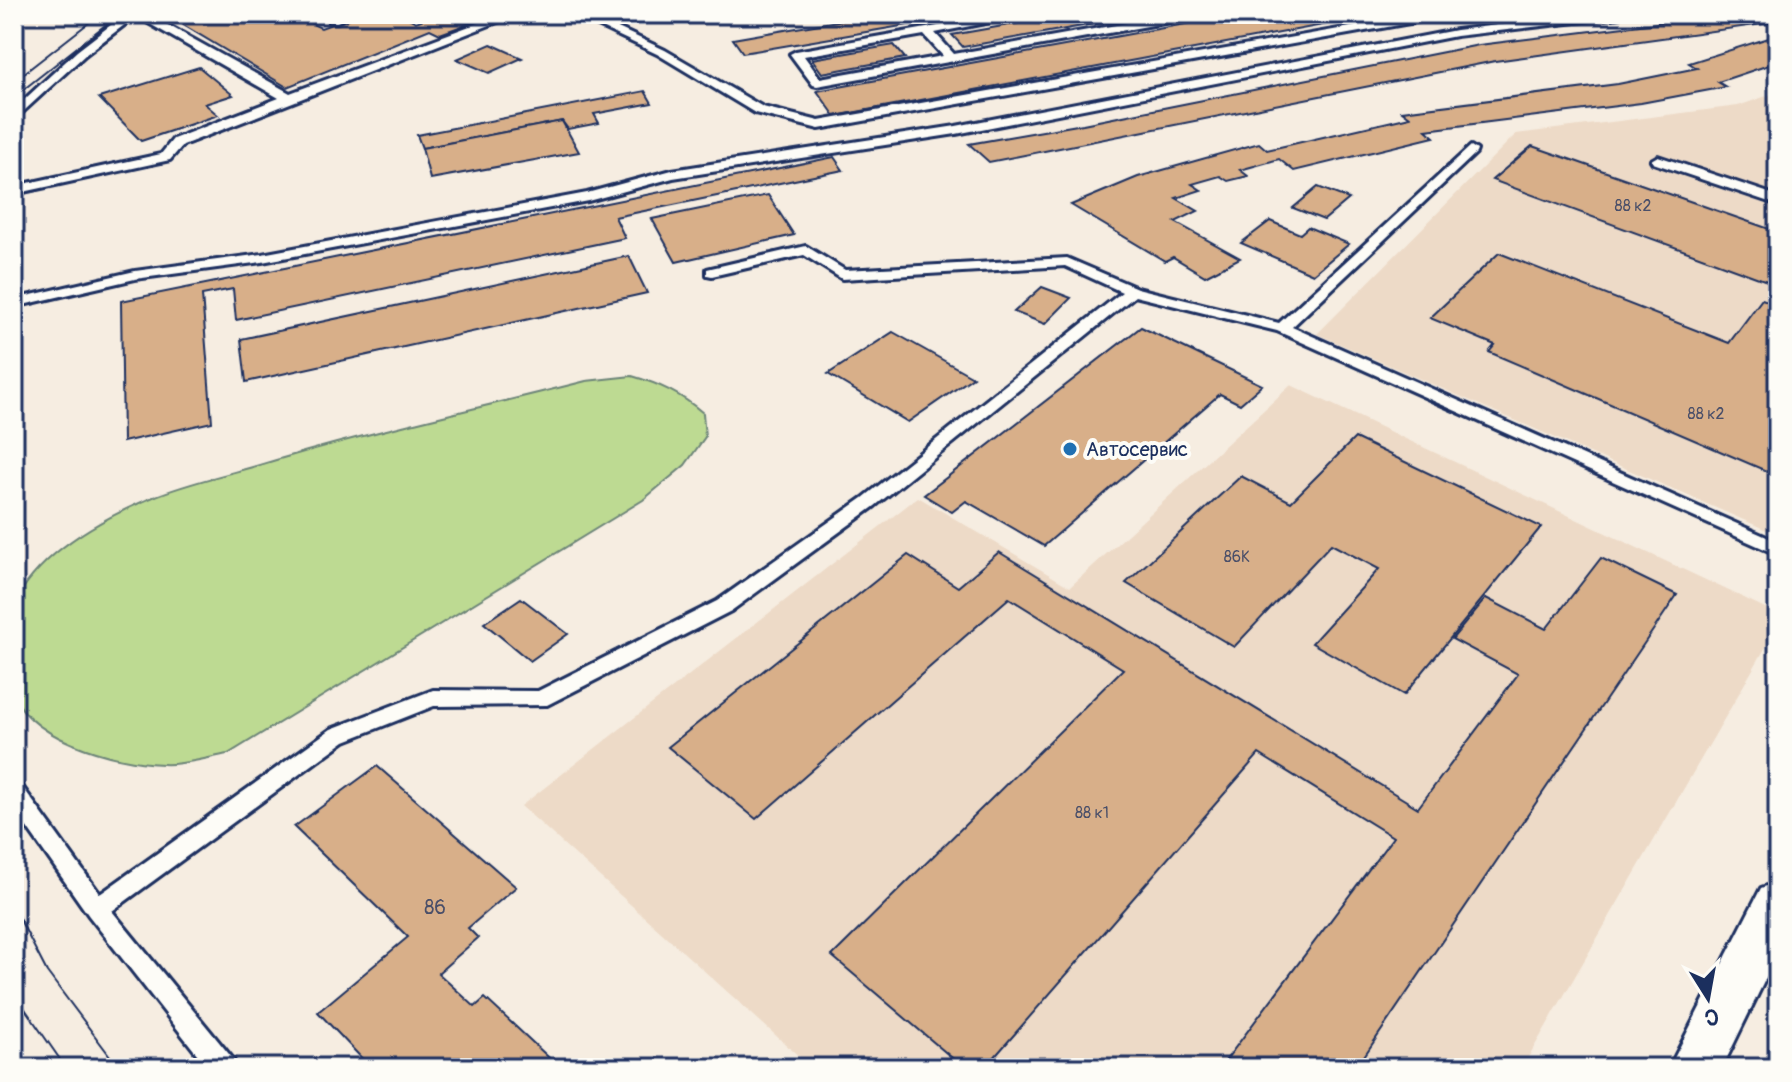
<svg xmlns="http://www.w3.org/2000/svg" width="1792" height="1082" viewBox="0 0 1792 1082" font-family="Pangolin,sans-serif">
	<rect width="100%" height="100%" fill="#f6ede1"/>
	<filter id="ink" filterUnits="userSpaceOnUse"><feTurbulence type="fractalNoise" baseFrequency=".0125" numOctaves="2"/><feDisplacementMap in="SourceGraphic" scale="16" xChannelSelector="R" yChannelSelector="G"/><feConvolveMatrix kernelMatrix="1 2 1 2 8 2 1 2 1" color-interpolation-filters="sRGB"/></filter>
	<g filter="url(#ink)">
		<!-- built -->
		<g fill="#eddac7">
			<polygon points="1778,92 1778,535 1317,334 1516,134 1738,106"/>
			<polygon points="1291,385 1778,614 1778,626 1522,1068 812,1068 521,806 918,497 1070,587"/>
		</g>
		<!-- green -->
		<path fill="#bdda92" stroke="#6c8478" stroke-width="2" d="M632 376C660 384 681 394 703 413L705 437 685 465 643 500 228 754C211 757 191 763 173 764 128 766 35 743 15 697 9 683 14 623 14 604 39 553 101 519 151 498 184 484 221 476 256 466 364 433 476 409 586 381Z"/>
		<!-- building -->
		<g fill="#d8af89" stroke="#1b2f5e" stroke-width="2">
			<polygon points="165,14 315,14 321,17 308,22 321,28 359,14 401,14 416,22 437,14 508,14 487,22 481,19 440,34 430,29 287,87"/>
			<polygon points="878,14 972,14 743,53 733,39"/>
			<polygon points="1070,14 1151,14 963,47 952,35"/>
			<polygon points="1240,14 1382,14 835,116 817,91"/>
			<polygon points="1729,14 1778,14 1778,22 1495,61 989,162 969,144 1083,124 1479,45"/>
			<polygon points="1778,35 1778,62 1718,82 1726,87 1641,103 1426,130 1434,137 1294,171 1279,159 1240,170 1248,176 1228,181 1220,176 1192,184 1201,190 1176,198 1198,211 1175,222 1240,258 1205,276 1173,257 1165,261 1071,205 1138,177 1259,143 1267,150 1410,117 1402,111 1618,84 1697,68 1689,63"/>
			<polygon points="491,44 522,58 489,73 457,59"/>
			<polygon points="894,45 905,58 822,73 812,59"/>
			<polygon points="199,67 233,95 205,104 218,115 141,141 99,98"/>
			<polygon points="645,91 652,103 594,114 599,123 568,129 562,121 422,148 417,135"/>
			<polygon points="562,121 579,152 430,179 422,148"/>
			<polygon points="1532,146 1778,232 1778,285 1492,180"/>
			<polygon points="834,157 843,170 615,217 625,238 236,320 233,289 202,295 212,422 123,442 121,301"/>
			<polygon points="1318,187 1349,199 1324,220 1293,208"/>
			<polygon points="768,195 794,235 676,262 652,219"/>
			<polygon points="1270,221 1300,234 1308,227 1349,244 1313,274 1241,243"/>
			<polygon points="1499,253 1729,343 1762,299 1778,305 1778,476 1489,352 1495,345 1430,318"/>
			<polygon points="629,256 647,293 246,382 241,339"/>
			<polygon points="1042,287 1071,298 1045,324 1014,312"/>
			<polygon points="1141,327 1262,385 1240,404 1220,394 1044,546 966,501 952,512 924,495"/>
			<polygon points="893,332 973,377 908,422 828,374"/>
			<polygon points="1355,438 1541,527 1404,695 1312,643 1379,569 1331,544 1234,647 1126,583 1241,476 1291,502"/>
			<polygon points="999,552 1418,808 1518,674 1452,639 1486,598 1546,629 1601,558 1677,595 1356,1068 1220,1068 1393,837 1259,754 985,1068 964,1068 832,956 1123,669 1009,598 756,819 668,747 908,555 958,587"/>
			<polygon points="521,598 568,634 530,661 484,623"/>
			<polygon points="377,766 516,887 468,928 478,938 438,973 475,1007 485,998 560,1068 371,1068 318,1012 408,937 294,827"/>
		</g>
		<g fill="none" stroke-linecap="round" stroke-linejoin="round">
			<defs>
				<g id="lane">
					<polygon points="125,14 148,14 290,93 502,14 518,14 183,145 170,160 14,194 14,186 161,154 173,139 279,98 136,16 85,55 14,120 14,109 77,51"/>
					<polygon points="338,14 354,14 337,22 329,22 329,18"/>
					<polygon points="573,14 588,14 665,50 763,107 819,121 1424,14 1438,16 1432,19 819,129 755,113 657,54"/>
					<path d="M1006 14H1031L935 33 954 54 1178 14H1203L1197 17 817 86 813 85 790 54 796 51ZM924 35 943 56 820 78 804 56Z"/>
					<polygon points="1590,14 1625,14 1619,17 1456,36 956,134 673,178 588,201 262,262 135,279 14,307 14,299 135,271 262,254 587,193 672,170 956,126 1456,30"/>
					<polygon points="1471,146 1477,150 1476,153 1292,327 1778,542 1778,555 1277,331 1135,296 875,506 731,611 547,705 434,706 345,741 112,911 233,1059 236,1068 208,1068 89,916 14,809 14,783 22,786 100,894 331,729 433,690 538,691 717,601 863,498 1122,292 1065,266 842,279 804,255 712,276 707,275 707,269 806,246 845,270 1067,258 1137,288 1279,323"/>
					<polygon points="1658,156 1778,196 1778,205 1653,163 1651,160"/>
				</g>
				<polygon id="street" points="1778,882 1778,953 1722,1068 1669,1068 1761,888"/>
			</defs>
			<!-- lane casing -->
			<use href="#lane" stroke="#1b2f5e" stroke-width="6"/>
			<!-- street casing -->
			<use href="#street" stroke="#1b2f5e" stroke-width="6"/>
			<!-- lane -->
			<use href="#lane" fill="#fdfcf7" fill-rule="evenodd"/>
			<!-- street -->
			<use href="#street" fill="#fdfcf7" fill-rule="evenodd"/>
			<!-- tram -->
			<g stroke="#1b2f5e" stroke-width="2">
				<polyline points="14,81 100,14"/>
				<polyline points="14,97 119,14"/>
				<polyline points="14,908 47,972 119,1068"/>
				<polyline points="14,993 66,1068"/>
			</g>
		</g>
	</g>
	<!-- markers -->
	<circle fill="#1f6fb2" stroke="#fdfcf7" stroke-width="3" cx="1070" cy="449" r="8"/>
	<g text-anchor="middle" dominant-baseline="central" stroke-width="8" stroke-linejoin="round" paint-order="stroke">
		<!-- number labels -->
		<g font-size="16" fill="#4a4f69">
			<text x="1633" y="206">88 к2</text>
			<text x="1706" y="414">88 к2</text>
			<text x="1237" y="557">86К</text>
			<text x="1092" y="813">88 к1</text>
		</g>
		<!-- poi labels -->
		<g font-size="20" fill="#1b2f5e" stroke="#fdfcf7" text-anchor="start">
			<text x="1086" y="449">Автосервис</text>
		</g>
		<!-- near-number labels -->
		<g font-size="20" fill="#4a4f69">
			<text x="435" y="907">86</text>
		</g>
	</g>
	<!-- margin -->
	<rect width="1792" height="1082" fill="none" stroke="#fdfcf7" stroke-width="48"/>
	<rect x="24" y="24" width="1744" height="1034" fill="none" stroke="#1b2f5e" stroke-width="3" filter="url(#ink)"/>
	<!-- north arrow -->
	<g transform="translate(1708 998) rotate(169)" stroke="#fdfcf7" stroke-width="6" paint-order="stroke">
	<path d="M0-6L14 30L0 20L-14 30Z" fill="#1b2f5e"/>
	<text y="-12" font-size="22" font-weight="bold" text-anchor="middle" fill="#1b2f5e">С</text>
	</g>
</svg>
